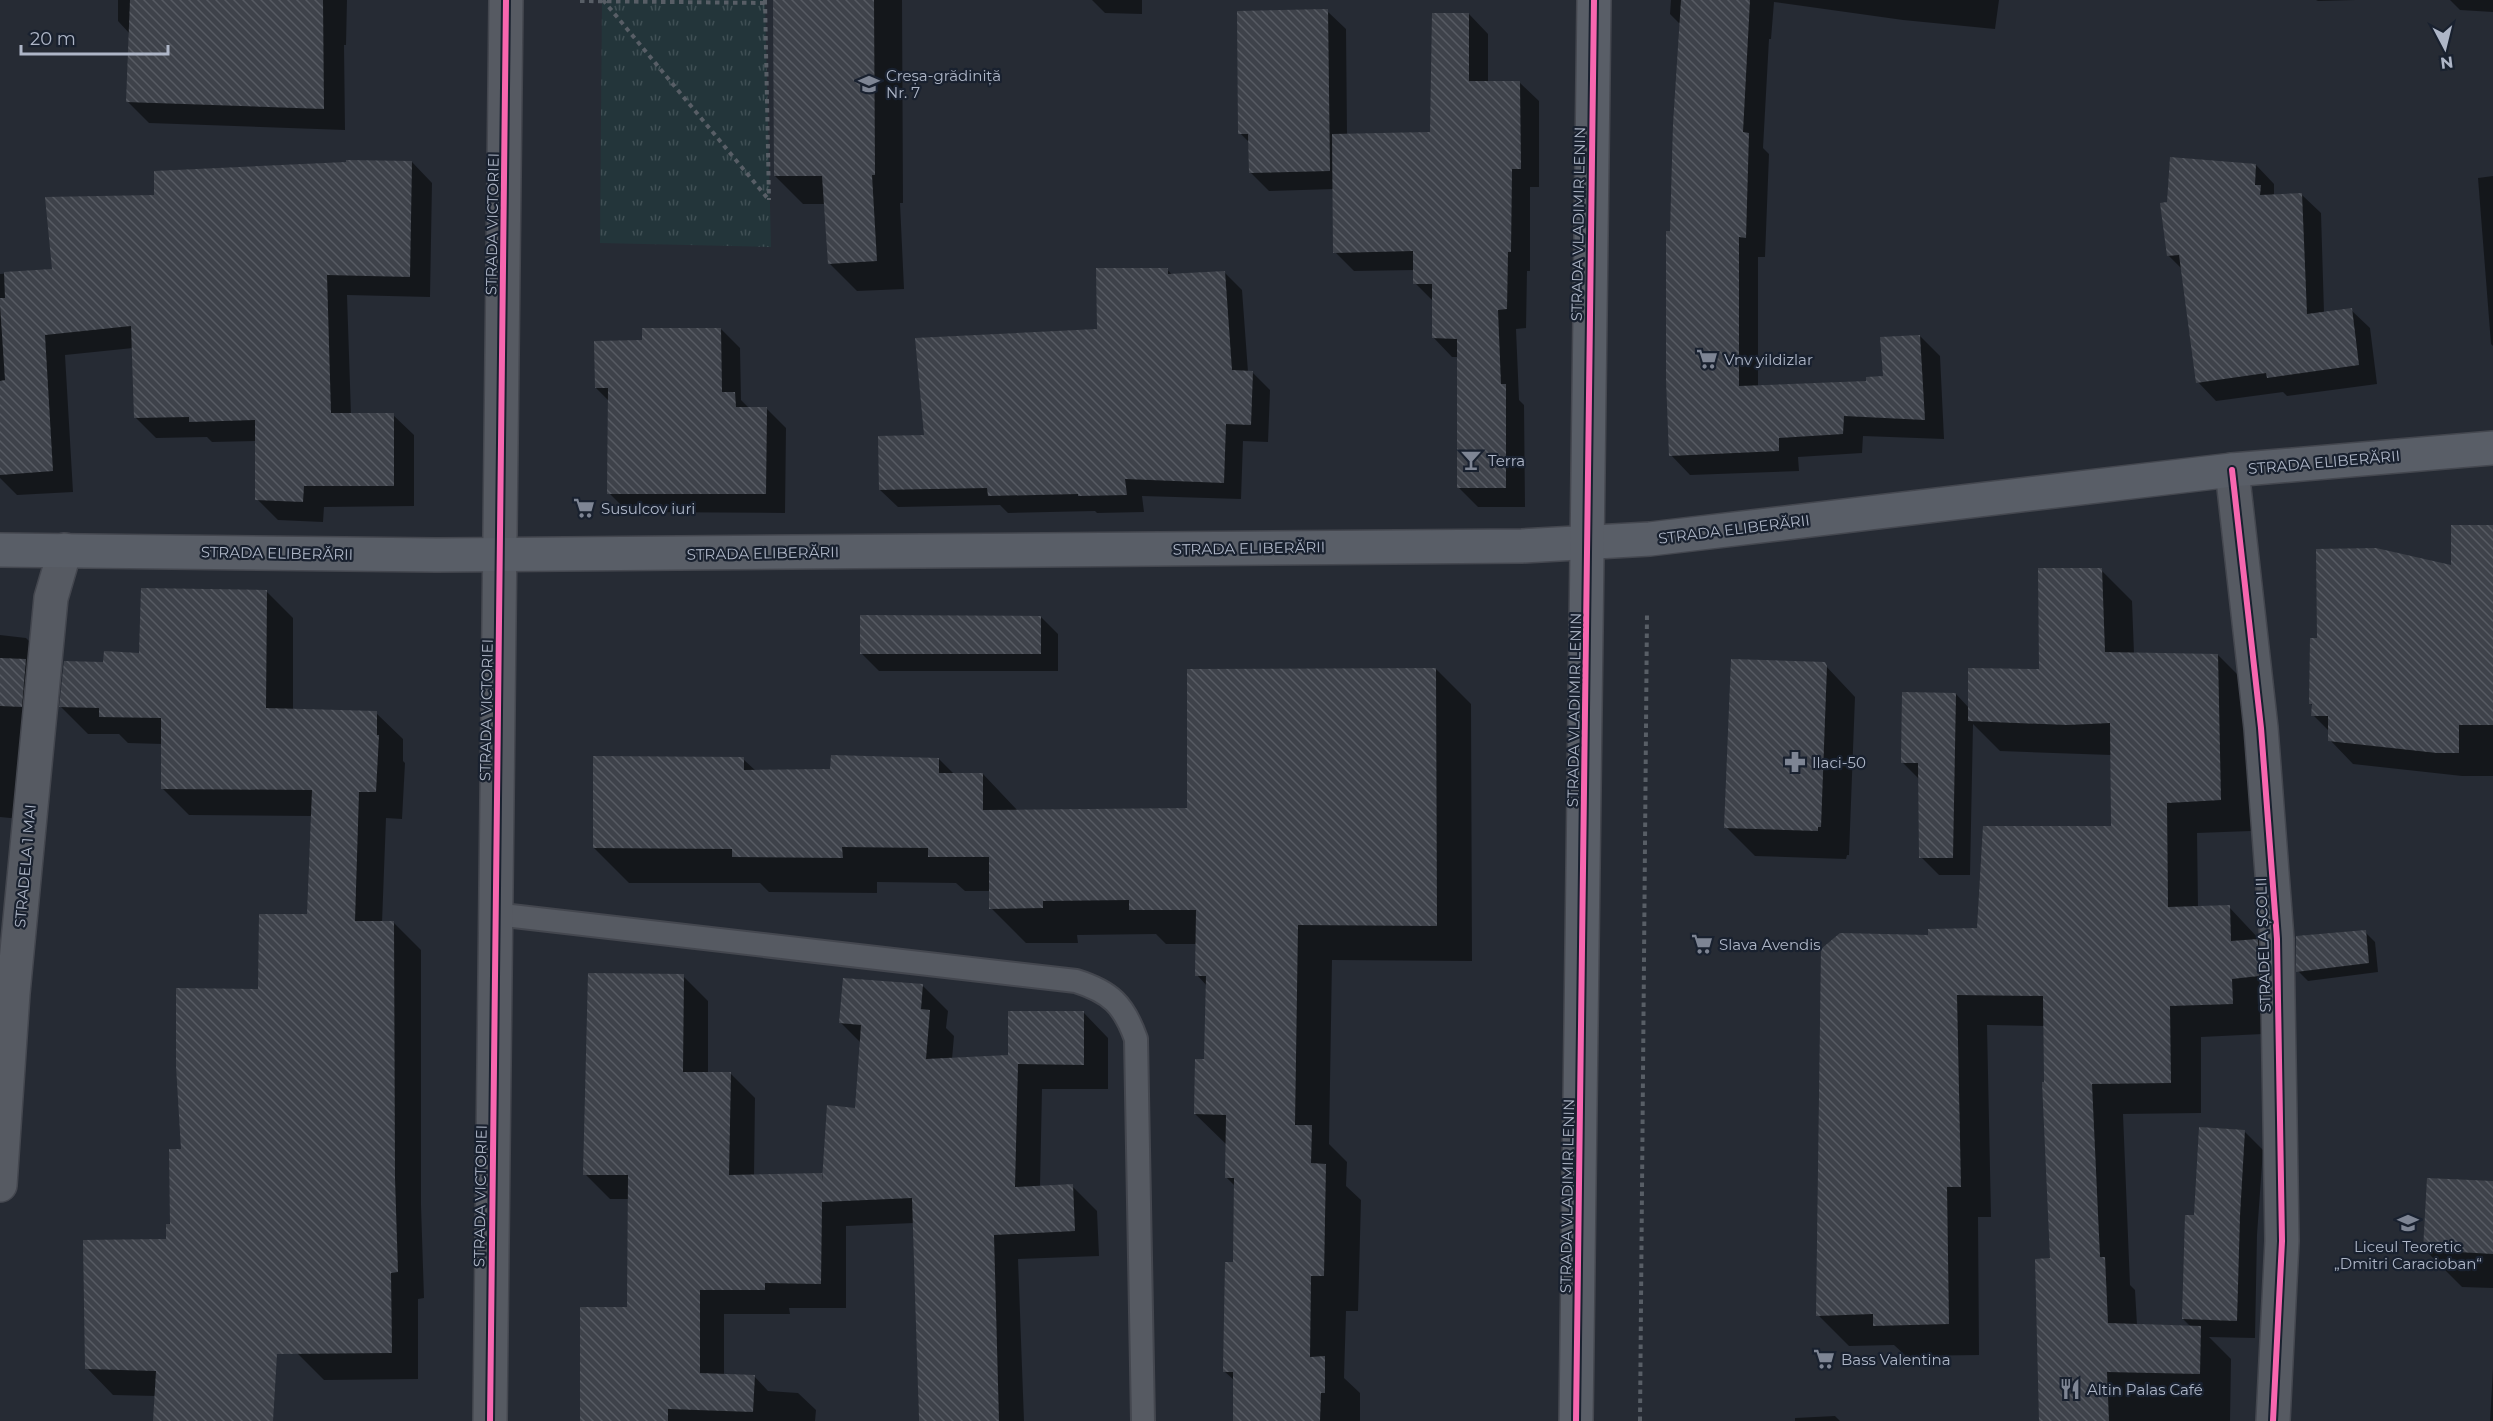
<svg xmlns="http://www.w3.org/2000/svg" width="2493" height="1421" viewBox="0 0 2493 1421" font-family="Montserrat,sans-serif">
	<defs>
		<pattern id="grass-tufts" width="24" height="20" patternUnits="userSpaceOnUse" patternTransform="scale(1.5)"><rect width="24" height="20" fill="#23353a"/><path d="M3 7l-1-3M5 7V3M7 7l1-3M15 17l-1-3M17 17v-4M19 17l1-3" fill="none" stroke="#405055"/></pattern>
		<pattern id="building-back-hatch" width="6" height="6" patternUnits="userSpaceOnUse" patternTransform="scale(1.5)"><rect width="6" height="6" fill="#3e424a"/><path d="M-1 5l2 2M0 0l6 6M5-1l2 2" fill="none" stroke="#575b63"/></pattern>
	</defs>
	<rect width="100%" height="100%" fill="#262b34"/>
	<!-- grass -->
	<polygon fill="url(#grass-tufts)" points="602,0 765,0 771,247 600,243"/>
	<!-- shadow -->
	<g fill="#0007">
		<polygon points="118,0 347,0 346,45 344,45 345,130 149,123 128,102 130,34 118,21"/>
		<polygon points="774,0 902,0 903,203 900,203 904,289 857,291 829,263 825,204 803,204 775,176"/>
		<polygon points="1092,0 1142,0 1142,14 1105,13"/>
		<polygon points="1671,0 1999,0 1995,29 1903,20 1774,2 1771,39 1769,39 1763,148 1769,154 1765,257 1758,257 1758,387 1868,382 1884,378 1920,336 1940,356 1944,439 1863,436 1862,453 1798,457 1799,471 1690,475 1671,455 1672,233 1681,25 1670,14"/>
		<polygon points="2316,0 2356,0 2318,1"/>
		<polygon points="2450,0 2493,0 2493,12 2460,10"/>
		<polygon points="1327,11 1346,29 1347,135 1431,133 1469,14 1488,34 1488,82 1519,82 1539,101 1539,187 1530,187 1530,271 1527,271 1526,328 1516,329 1519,400 1524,405 1525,507 1478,507 1459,488 1458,357 1452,357 1433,337 1434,302 1415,283 1415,270 1354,271 1335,252 1334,189 1269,191 1250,172 1250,143 1240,133"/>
		<polygon points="412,162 432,183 430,297 347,295 351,415 393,415 414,435 414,506 324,507 323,522 278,520 257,499 257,441 212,442 207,437 156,438 135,417 133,348 65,355 73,492 17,495 0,478 0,274 54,270 156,197"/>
		<polygon points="2256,165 2274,184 2274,196 2302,195 2321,213 2324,313 2351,310 2370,328 2377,384 2287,396 2283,392 2216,401 2198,382 2182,269 2168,255 2168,203"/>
		<polygon points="2493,176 2493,346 2491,344 2478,178"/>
		<polygon points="1167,269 1173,276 1224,272 1242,290 1248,372 1252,372 1270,390 1268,442 1243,441 1241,499 1142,496 1144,512 1097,513 1095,511 1008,513 1000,505 898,507 880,490 925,437 1098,330"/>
		<polygon points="721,329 740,348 741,400 749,408 767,409 786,428 785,513 628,512 609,493 609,401 596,388 644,341"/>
		<polygon points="2493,526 2493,776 2462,776 2353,764 2330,740 2329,731 2313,715 2313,706 2311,704 2318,639 2453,567"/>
		<polygon points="2101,570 2132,601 2134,654 2218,655 2249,686 2251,831 2197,833 2198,908 2229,907 2289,971 2263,1034 2201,1037 2201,1113 2123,1114 2130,1285 2135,1290 2137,1325 2191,1327 2183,1319 2195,1217 2245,1132 2263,1150 2257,1235 2255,1338 2209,1337 2231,1359 2230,1421 2041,1421 2052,1259 2045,1026 1987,1025 1991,1217 1978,1217 1979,1355 1906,1356 1894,1345 1849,1346 1818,1315 1929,936 1979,929 2112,828 2111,755 2000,751 1973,724 1970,875 1939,875 1921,857 1920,780 1902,762 1956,694 1969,708 2041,670"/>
		<polygon points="267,592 293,618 293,710 376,713 403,739 403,761 405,763 402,819 386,818 382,923 394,923 421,950 421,1205 424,1298 418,1299 418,1379 324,1380 297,1353 261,1337 259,1421 154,1421 156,1396 113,1395 87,1368 167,1240 182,1151 260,990 308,916 312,816 189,815 162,788 162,744 128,743 119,734 88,734 61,707 105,664 141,654"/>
		<polygon points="1041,617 1058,634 1058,671 879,671 862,654"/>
		<polygon points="0,635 26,638 45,657 31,820 0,817"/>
		<polygon points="1824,664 1855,697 1849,855 1847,855 1846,859 1755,856 1726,827"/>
		<polygon points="1436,669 1471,704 1472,961 1332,960 1329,1144 1347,1162 1346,1186 1361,1200 1358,1311 1346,1311 1344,1378 1360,1393 1360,1421 1234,1421 1235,1381 1224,1371 1235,1263 1236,1187 1226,1177 1227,1145 1195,1114 1206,1061 1207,986 1197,975 1197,944 1166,944 1156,934 1077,935 1078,943 1026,943 991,908 991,891 965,891 956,883 877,882 877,893 769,892 760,883 629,883 594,848 743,759 756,771 832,771 939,759 954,774 983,774 1018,811 1189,809"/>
		<polygon points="2365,932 2375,942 2378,972 2308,981 2298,971"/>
		<polygon points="683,976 708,1001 708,1074 730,1073 755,1098 754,1176 821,1174 824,1177 856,1109 861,1043 841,1023 923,986 948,1011 946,1028 954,1036 952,1059 1009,1056 1084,1013 1108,1038 1108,1089 1042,1089 1040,1187 1072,1186 1097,1211 1099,1256 1018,1259 1024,1421 919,1421 914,1223 846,1226 846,1308 789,1308 790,1314 724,1314 724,1375 754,1376 768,1391 798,1393 816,1410 815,1421 580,1421 629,1308 629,1199 610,1199 585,1174"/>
		<polygon points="2493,1183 2493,1288 2462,1287 2425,1250"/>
		<polygon points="2493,1369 2493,1421 2490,1421"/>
		<polygon points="1835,1416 1840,1421 1795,1421 1795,1418"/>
	</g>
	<!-- building -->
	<g fill="url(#building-back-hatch)">
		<polygon points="130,0 323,0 324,109 126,102"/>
		<polygon points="773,0 874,0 875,175 872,175 877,261 828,264 822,176 774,176"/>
		<polygon points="1681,0 1750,0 1743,132 1749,133 1746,238 1739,237 1739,386 1866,381 1866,377 1883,376 1880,337 1920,335 1925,420 1844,416 1843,434 1779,438 1779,451 1669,456 1666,380 1666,231 1670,231 1673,124"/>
		<polygon points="1328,9 1330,171 1249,173 1248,134 1238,134 1237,11"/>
		<polygon points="1432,13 1469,13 1469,81 1520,81 1521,169 1512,169 1511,252 1508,252 1507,309 1498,310 1501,384 1506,384 1506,488 1457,488 1457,339 1432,338 1432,284 1413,284 1413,251 1333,253 1332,134 1430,132"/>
		<polygon points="2170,157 2256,164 2255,185 2261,185 2260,195 2302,193 2307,314 2352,308 2359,365 2267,378 2266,373 2196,383 2179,255 2167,256 2160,203 2167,202"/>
		<polygon points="346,160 412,161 410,277 327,275 331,413 394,413 394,486 304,486 303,502 255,500 255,420 189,422 189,417 134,418 131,326 45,335 53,471 0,475 0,381 5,380 0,305 0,298 5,298 4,272 52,269 45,197 154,195 154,171 346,162"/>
		<polygon points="1096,268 1168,268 1168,274 1225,271 1232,370 1253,371 1251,425 1226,424 1224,483 1125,479 1127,495 1078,496 1078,494 988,496 987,488 879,490 878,436 924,435 915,338 1097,329"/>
		<polygon points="642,328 721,328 722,392 735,392 736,407 767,407 766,494 607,494 608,388 595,388 594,341 642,340"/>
		<polygon points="2451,525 2493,525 2493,725 2459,725 2459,753 2437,753 2328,741 2328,716 2311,716 2312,704 2309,704 2310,638 2317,638 2316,549 2376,548 2451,565"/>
		<polygon points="2038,568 2102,568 2105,652 2218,654 2221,800 2167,803 2168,907 2230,905 2231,941 2258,939 2259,976 2232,979 2233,1004 2170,1006 2171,1083 2092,1084 2100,1257 2105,1257 2108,1323 2201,1326 2200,1374 2107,1372 2109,1421 2039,1421 2035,1259 2050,1258 2042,1082 2044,1082 2043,996 1957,995 1961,1187 1947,1187 1949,1324 1873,1326 1873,1314 1816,1316 1821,949 1840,933 1928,935 1928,929 1977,928 1983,826 2111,826 2110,723 2067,725 1968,721 1968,668 2039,669"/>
		<polygon points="141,588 267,590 266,708 377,711 377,735 379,735 376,792 359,792 355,921 394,921 395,1178 398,1272 391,1273 392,1353 277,1354 273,1421 153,1421 156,1371 85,1369 83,1240 166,1239 166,1224 170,1224 169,1149 181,1149 176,1066 176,988 258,989 259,914 307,914 312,790 161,789 161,718 99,717 99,708 59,707 64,661 103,662 104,651 139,653"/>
		<polygon points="860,615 1041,616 1041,654 860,654"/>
		<polygon points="0,658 26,659 22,707 0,706"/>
		<polygon points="1731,659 1825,662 1827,666 1821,827 1818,827 1818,831 1724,828"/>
		<polygon points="1436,668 1437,926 1298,925 1295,1125 1312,1125 1311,1163 1326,1164 1324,1276 1311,1276 1310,1357 1325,1356 1325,1393 1321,1393 1320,1421 1233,1421 1233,1372 1223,1372 1225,1262 1233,1262 1234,1178 1225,1178 1226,1115 1194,1114 1195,1059 1204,1059 1206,976 1195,976 1196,910 1129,910 1129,900 1043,901 1043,908 989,909 989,857 928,857 928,848 842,847 843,858 732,857 732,849 593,848 593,756 744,757 744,770 830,769 831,755 939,758 939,773 983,773 983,810 1187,808 1187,669"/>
		<polygon points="1902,692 1956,693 1953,858 1919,858 1918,763 1901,763"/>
		<polygon points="2366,930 2369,963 2296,972 2296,936"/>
		<polygon points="588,973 684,974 683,1072 731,1072 729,1175 822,1173 822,1181 827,1105 855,1108 861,1025 839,1023 843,978 923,984 921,1009 930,1010 926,1059 1008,1055 1008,1011 1084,1011 1084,1065 1018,1064 1015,1187 1073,1184 1075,1231 994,1235 999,1421 919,1421 912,1198 822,1202 821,1284 765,1283 765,1290 700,1290 700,1373 755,1375 753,1412 668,1409 668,1421 580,1421 580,1307 627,1307 628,1175 583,1175"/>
		<polygon points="2199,1127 2245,1130 2240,1216 2237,1321 2182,1319 2185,1215 2194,1215"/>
		<polygon points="2427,1178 2493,1181 2493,1254 2423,1250"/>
	</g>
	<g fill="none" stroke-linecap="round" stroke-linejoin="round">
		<defs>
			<path id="service" d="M495 914 1076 981C1111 992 1124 1005 1136 1039L1143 1421"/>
			<g id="minor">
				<polyline points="2232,470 2261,728 2277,939 2282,1241 2273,1421"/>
				<polyline points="0,1185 13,993 51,598 65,550"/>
				<polyline points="490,1421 506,0"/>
			</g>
			<g id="secondary">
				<polyline points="0,550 436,555 1522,546 1650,539 2232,470 2493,448"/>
				<polyline points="1576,1421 1594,0"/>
			</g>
		</defs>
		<!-- service casing -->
		<use href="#service" stroke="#44474f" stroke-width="26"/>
		<!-- minor casing -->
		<use href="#minor" stroke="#44474f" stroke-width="36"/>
		<!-- secondary casing -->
		<use href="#secondary" stroke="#44474f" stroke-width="36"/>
		<!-- path -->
		<g stroke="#585e66" stroke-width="4" stroke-dasharray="4.5 4.5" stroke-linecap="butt">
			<polyline points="603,0 769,200"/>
			<polyline points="765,0 769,200"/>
			<polyline points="580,1 765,3"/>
			<polyline points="1640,1421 1647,613"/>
		</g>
		<!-- service -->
		<use href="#service" stroke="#565a62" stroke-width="22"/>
		<!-- minor -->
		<use href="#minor" stroke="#565a62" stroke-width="33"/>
		<!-- secondary -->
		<use href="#secondary" stroke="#595e67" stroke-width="33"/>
		<defs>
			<g id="cycleway">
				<polyline points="2232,470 2261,728 2277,939 2282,1241 2273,1421"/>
				<polyline points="490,1421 506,0"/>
				<polyline points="1576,1421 1594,0"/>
			</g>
		</defs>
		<!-- cycleway casing -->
		<use href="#cycleway" stroke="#19212f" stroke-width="10"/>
		<!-- cycleway -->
		<use href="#cycleway" stroke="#f766af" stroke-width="6"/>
	</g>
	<!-- icons -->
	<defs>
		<symbol id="school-bare" viewBox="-9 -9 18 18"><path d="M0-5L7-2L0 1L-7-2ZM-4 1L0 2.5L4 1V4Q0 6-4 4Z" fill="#7e8594" stroke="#19212f" stroke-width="2.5" paint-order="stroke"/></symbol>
		<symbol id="supermarket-bare" viewBox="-9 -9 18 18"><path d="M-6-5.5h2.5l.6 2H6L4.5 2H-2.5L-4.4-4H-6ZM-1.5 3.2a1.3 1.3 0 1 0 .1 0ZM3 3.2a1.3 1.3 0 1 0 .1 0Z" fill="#7e8594" stroke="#19212f" stroke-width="2.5" paint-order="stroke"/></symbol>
		<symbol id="bar-bare" viewBox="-9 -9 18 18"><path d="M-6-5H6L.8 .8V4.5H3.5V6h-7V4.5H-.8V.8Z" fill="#7e8594" stroke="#19212f" stroke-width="2.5" paint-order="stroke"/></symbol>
		<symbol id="pharmacy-bare" viewBox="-9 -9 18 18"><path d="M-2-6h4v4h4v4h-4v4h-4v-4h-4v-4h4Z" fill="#7e8594" stroke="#19212f" stroke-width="2.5" paint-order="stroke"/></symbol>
		<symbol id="restaurant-bare" viewBox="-9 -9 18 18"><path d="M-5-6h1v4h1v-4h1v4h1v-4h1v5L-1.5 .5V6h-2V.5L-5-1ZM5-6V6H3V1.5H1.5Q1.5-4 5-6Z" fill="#7e8594" stroke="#19212f" stroke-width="2.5" paint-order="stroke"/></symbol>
	</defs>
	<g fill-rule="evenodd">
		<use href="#school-bare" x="854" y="69" width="30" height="30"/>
		<use href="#supermarket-bare" x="1692" y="344" width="30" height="30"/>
		<use href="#bar-bare" x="1456" y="445" width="30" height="30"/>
		<use href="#supermarket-bare" x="569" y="493" width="30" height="30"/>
		<use href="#pharmacy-bare" x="1780" y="747" width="30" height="30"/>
		<use href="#supermarket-bare" x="1687" y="929" width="30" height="30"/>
		<use href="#school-bare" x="2393" y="1208" width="30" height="30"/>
		<use href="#supermarket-bare" x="1809" y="1344" width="30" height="30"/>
		<use href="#restaurant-bare" x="2055" y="1374" width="30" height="30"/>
	</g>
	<g text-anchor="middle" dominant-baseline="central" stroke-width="4.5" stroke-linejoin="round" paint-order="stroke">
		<!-- poi labels -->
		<g font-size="15" fill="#aeb6c7" stroke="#19212f" text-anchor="start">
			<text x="886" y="75">Creșa-grădiniță<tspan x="886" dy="17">Nr. 7</tspan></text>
			<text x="1724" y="359">Vnv yildizlar</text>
			<text x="1488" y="460">Terra</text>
			<text x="601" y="508">Susulcov iuri</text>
			<text x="1812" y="762">Ilaci-50</text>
			<text x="1719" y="944">Slava Avendis</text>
			<text x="2408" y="1246" text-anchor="middle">Liceul Teoretic<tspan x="2408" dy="17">„Dmitri Caracioban“</tspan></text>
			<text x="1841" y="1359">Bass Valentina</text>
			<text x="2087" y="1389">Altin Palas Café</text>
		</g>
		<!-- street labels -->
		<g font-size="15" fill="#aeb6c7" stroke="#19212f">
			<text transform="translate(492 224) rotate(-89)">STRADA VICTORIEI</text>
			<text transform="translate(1578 224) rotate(-89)">STRADA VLADIMIR LENIN</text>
			<text transform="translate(2324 462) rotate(-5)">STRADA ELIBERĂRII</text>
			<text transform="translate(1734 529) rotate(-7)">STRADA ELIBERĂRII</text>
			<text transform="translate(1249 548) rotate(-1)">STRADA ELIBERĂRII</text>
			<text transform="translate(277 553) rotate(1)">STRADA ELIBERĂRII</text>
			<text transform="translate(763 553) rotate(-1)">STRADA ELIBERĂRII</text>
			<text transform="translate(486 710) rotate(-89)">STRADA VICTORIEI</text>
			<text transform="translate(1574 710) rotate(-89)">STRADA VLADIMIR LENIN</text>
			<text transform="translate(25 866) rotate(-85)">STRADELA 1 MAI</text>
			<text transform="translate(2263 945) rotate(-92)">STRADELA ȘCOLII</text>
			<text transform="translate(480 1196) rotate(-89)">STRADA VICTORIEI</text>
			<text transform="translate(1567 1196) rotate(-89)">STRADA VLADIMIR LENIN</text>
		</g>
	</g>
	<!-- north arrow -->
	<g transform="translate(2445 48) rotate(173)" stroke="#19212f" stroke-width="4.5" paint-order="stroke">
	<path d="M0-4.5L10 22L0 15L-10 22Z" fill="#aeb6c7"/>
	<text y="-9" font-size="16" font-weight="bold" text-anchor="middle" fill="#aeb6c7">N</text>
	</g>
	<!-- scale -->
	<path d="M21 45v9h147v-9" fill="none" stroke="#aeb6c7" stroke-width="3"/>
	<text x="30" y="45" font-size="18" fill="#aeb6c7" stroke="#19212f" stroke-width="4.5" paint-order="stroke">20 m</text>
</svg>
